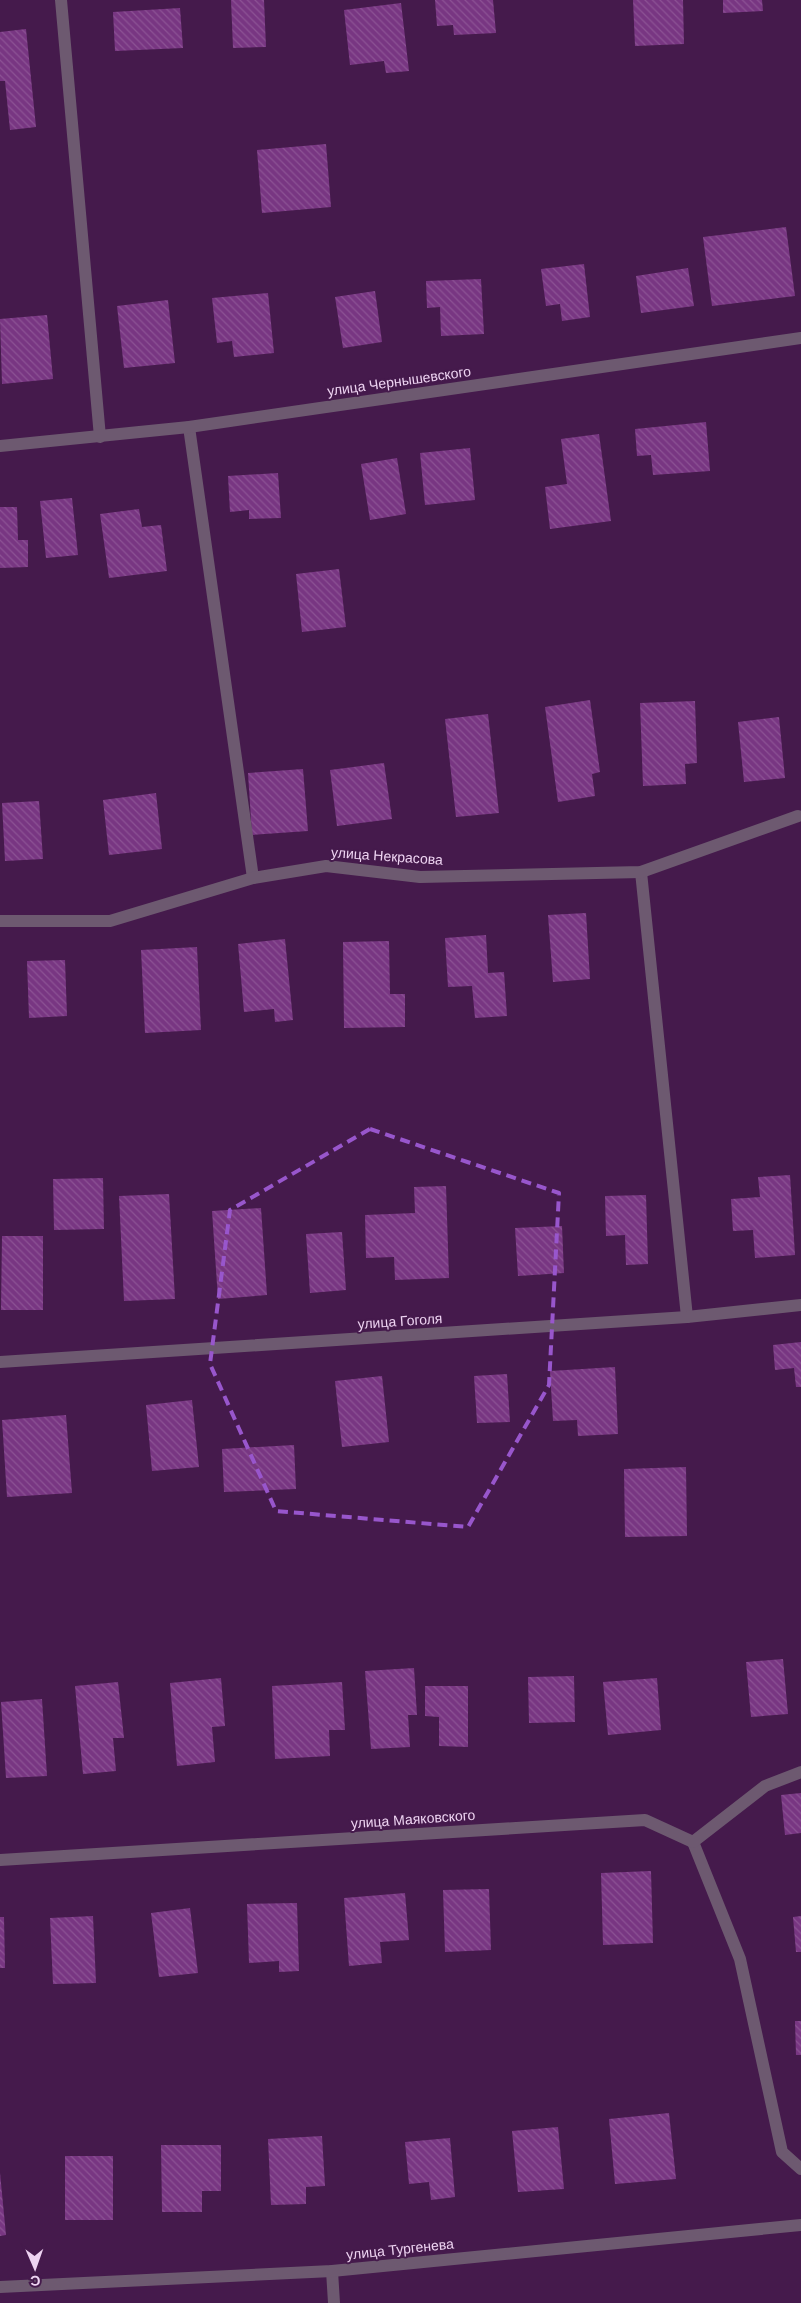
<svg xmlns="http://www.w3.org/2000/svg" width="801" height="2303" viewBox="0 0 801 2303" font-family="Helvetica,sans-serif">
	<defs>
		<pattern id="building-back-hatch" width="6" height="6" patternUnits="userSpaceOnUse" patternTransform="scale(1.25)"><rect width="6" height="6" fill="#783682"/><path d="M-1 5l2 2M0 0l6 6M5-1l2 2" fill="none" stroke="#8c5294"/></pattern>
	</defs>
	<rect width="100%" height="100%" fill="#451a4c"/>
	<!-- building -->
	<g fill="url(#building-back-hatch)">
		<polygon points="231,0 264,0 266,47 233,48"/>
		<polygon points="435,0 493,0 496,33 454,35 453,25 437,26"/>
		<polygon points="633,0 683,0 684,44 635,46"/>
		<polygon points="723,0 762,0 763,11 723,13"/>
		<polygon points="401,3 409,71 386,73 384,61 350,65 344,10"/>
		<polygon points="180,8 183,48 115,51 113,12"/>
		<polygon points="26,29 36,127 10,130 5,81 0,81 0,32"/>
		<polygon points="326,144 331,207 262,213 257,150"/>
		<polygon points="786,227 795,296 712,306 703,237"/>
		<polygon points="584,264 590,317 562,321 560,304 546,306 541,269"/>
		<polygon points="688,268 694,306 641,313 636,276"/>
		<polygon points="481,279 484,334 441,336 440,307 427,308 426,281"/>
		<polygon points="375,291 382,342 343,348 335,297"/>
		<polygon points="268,293 274,353 234,357 232,341 217,343 212,298"/>
		<polygon points="168,300 175,363 124,368 117,306"/>
		<polygon points="47,315 53,379 2,384 0,319"/>
		<polygon points="706,422 710,471 653,475 651,455 637,456 635,429"/>
		<polygon points="599,434 611,521 550,529 545,487 567,484 561,439"/>
		<polygon points="470,448 475,500 425,505 420,453"/>
		<polygon points="397,458 406,514 370,520 361,464"/>
		<polygon points="278,473 281,518 249,519 249,510 230,512 228,476"/>
		<polygon points="72,498 78,555 46,558 40,501"/>
		<polygon points="0,507 17,507 18,540 28,540 28,567 0,568"/>
		<polygon points="139,509 142,527 161,525 167,571 109,578 100,514"/>
		<polygon points="339,569 346,627 302,632 296,574"/>
		<polygon points="590,700 600,772 592,774 595,796 558,802 545,707"/>
		<polygon points="695,701 697,763 685,764 686,784 643,786 640,703"/>
		<polygon points="488,714 499,813 456,817 445,719"/>
		<polygon points="779,717 785,778 744,782 738,722"/>
		<polygon points="384,763 392,819 337,826 330,770"/>
		<polygon points="303,769 308,831 252,835 248,773"/>
		<polygon points="156,793 162,849 109,855 103,800"/>
		<polygon points="39,801 43,859 5,861 2,803"/>
		<polygon points="586,913 590,979 553,982 548,915"/>
		<polygon points="486,935 488,973 504,972 507,1016 475,1018 472,986 448,987 445,938"/>
		<polygon points="285,939 293,1020 275,1022 274,1009 244,1012 238,944"/>
		<polygon points="389,941 390,994 405,994 405,1027 344,1028 343,942"/>
		<polygon points="197,947 201,1030 145,1033 141,950"/>
		<polygon points="65,960 67,1016 29,1018 27,961"/>
		<polygon points="790,1175 795,1255 755,1258 753,1230 733,1231 731,1199 760,1197 758,1177"/>
		<polygon points="103,1178 104,1229 54,1230 53,1179"/>
		<polygon points="446,1186 449,1278 395,1280 394,1257 366,1258 365,1215 415,1213 414,1187"/>
		<polygon points="169,1194 175,1299 124,1301 119,1196"/>
		<polygon points="646,1195 648,1264 626,1265 625,1235 606,1236 605,1196"/>
		<polygon points="261,1208 267,1295 218,1299 212,1211"/>
		<polygon points="562,1226 564,1273 518,1276 515,1228"/>
		<polygon points="342,1232 346,1290 310,1293 306,1234"/>
		<polygon points="2,1236 43,1236 43,1310 1,1310"/>
		<polygon points="801,1342 801,1387 796,1387 794,1368 775,1370 773,1345"/>
		<polygon points="615,1367 618,1434 578,1436 577,1420 553,1421 550,1371"/>
		<polygon points="507,1374 510,1422 477,1423 474,1376"/>
		<polygon points="382,1376 389,1442 342,1447 335,1381"/>
		<polygon points="192,1400 199,1467 152,1471 146,1405"/>
		<polygon points="66,1415 72,1493 7,1497 2,1420"/>
		<polygon points="294,1445 296,1489 224,1492 222,1449"/>
		<polygon points="686,1467 687,1536 625,1537 624,1469"/>
		<polygon points="783,1659 788,1714 751,1717 746,1662"/>
		<polygon points="414,1668 417,1715 408,1715 410,1747 371,1749 365,1671"/>
		<polygon points="574,1676 575,1722 529,1723 528,1677"/>
		<polygon points="221,1678 225,1726 212,1727 215,1762 177,1766 170,1683"/>
		<polygon points="657,1678 661,1730 608,1735 603,1682"/>
		<polygon points="118,1682 124,1738 113,1738 116,1771 83,1774 75,1686"/>
		<polygon points="342,1682 345,1730 329,1730 330,1756 275,1759 272,1686"/>
		<polygon points="425,1686 468,1686 468,1747 439,1746 439,1717 425,1716"/>
		<polygon points="42,1699 47,1776 6,1778 1,1702"/>
		<polygon points="801,1793 801,1833 785,1835 781,1795"/>
		<polygon points="651,1871 653,1943 603,1945 601,1873"/>
		<polygon points="489,1889 491,1950 445,1952 443,1890"/>
		<polygon points="405,1893 409,1940 380,1942 382,1963 349,1966 344,1898"/>
		<polygon points="297,1903 299,1971 279,1972 279,1961 249,1963 247,1904"/>
		<polygon points="190,1908 198,1973 159,1977 151,1913"/>
		<polygon points="93,1916 96,1983 53,1984 50,1918"/>
		<polygon points="801,1916 801,1952 796,1952 793,1917"/>
		<polygon points="0,1917 4,1917 5,1968 0,1968"/>
		<polygon points="795,2021 801,2021 801,2055 796,2055"/>
		<polygon points="669,2113 676,2179 615,2184 609,2119"/>
		<polygon points="558,2127 564,2189 518,2192 512,2131"/>
		<polygon points="322,2136 325,2186 306,2187 306,2204 271,2205 268,2139"/>
		<polygon points="450,2138 455,2197 431,2200 429,2182 409,2184 405,2142"/>
		<polygon points="161,2145 221,2145 221,2191 202,2191 202,2212 162,2212"/>
		<rect x="65" y="2156" width="48" height="64"/>
		<polygon points="0,2173 6,2235 0,2236"/>
	</g>
	<g fill="none" stroke-linecap="round" stroke-linejoin="round">
		<!-- minor -->
		<g stroke="#6d5970" stroke-width="12">
			<polyline points="61,0 100,437"/>
			<polyline points="189,427 253,878"/>
			<polyline points="0,446 189,427 801,338"/>
			<polyline points="641,872 687,1317"/>
			<polyline points="0,921 110,921 253,878 326,866 420,877 641,872 798,816"/>
			<polyline points="0,1362 687,1317 801,1305"/>
			<polyline points="693,1842 740,1959 782,2152 801,2169"/>
			<polyline points="0,1860 645,1820 693,1842 765,1786 801,1772"/>
			<polyline points="332,2271 334,2303"/>
			<polyline points="0,2287 332,2271 801,2225"/>
		</g>
	</g>
	<!-- marked area -->
	<path fill="none" stroke="#9856cc" stroke-width="4" stroke-dasharray="10 6" stroke-linejoin="round" d="M370 1129 559 1193 549 1385 468 1527 276 1511 210 1364 230 1210Z"/>
	<g text-anchor="middle" dominant-baseline="central" stroke-width="4" stroke-linejoin="round" paint-order="stroke">
		<!-- street labels -->
		<g font-size="14" fill="#edd3f1" stroke="#451a4c">
			<text transform="translate(399 381) rotate(-8)">улица Чернышевского</text>
			<text transform="translate(387 856) rotate(4)">улица Некрасова</text>
			<text transform="translate(400 1321) rotate(-4)">улица Гоголя</text>
			<text transform="translate(413 1819) rotate(-4)">улица Маяковского</text>
			<text transform="translate(400 2249) rotate(-6)">улица Тургенева</text>
		</g>
	</g>
	<!-- north arrow -->
	<g transform="translate(35 2268) rotate(178)" stroke="#451a4c" stroke-width="4" paint-order="stroke">
	<path d="M0-4L9 19L0 12L-9 19Z" fill="#edd3f1"/>
	<text y="-8" font-size="14" font-weight="bold" text-anchor="middle" fill="#edd3f1">С</text>
	</g>
</svg>
